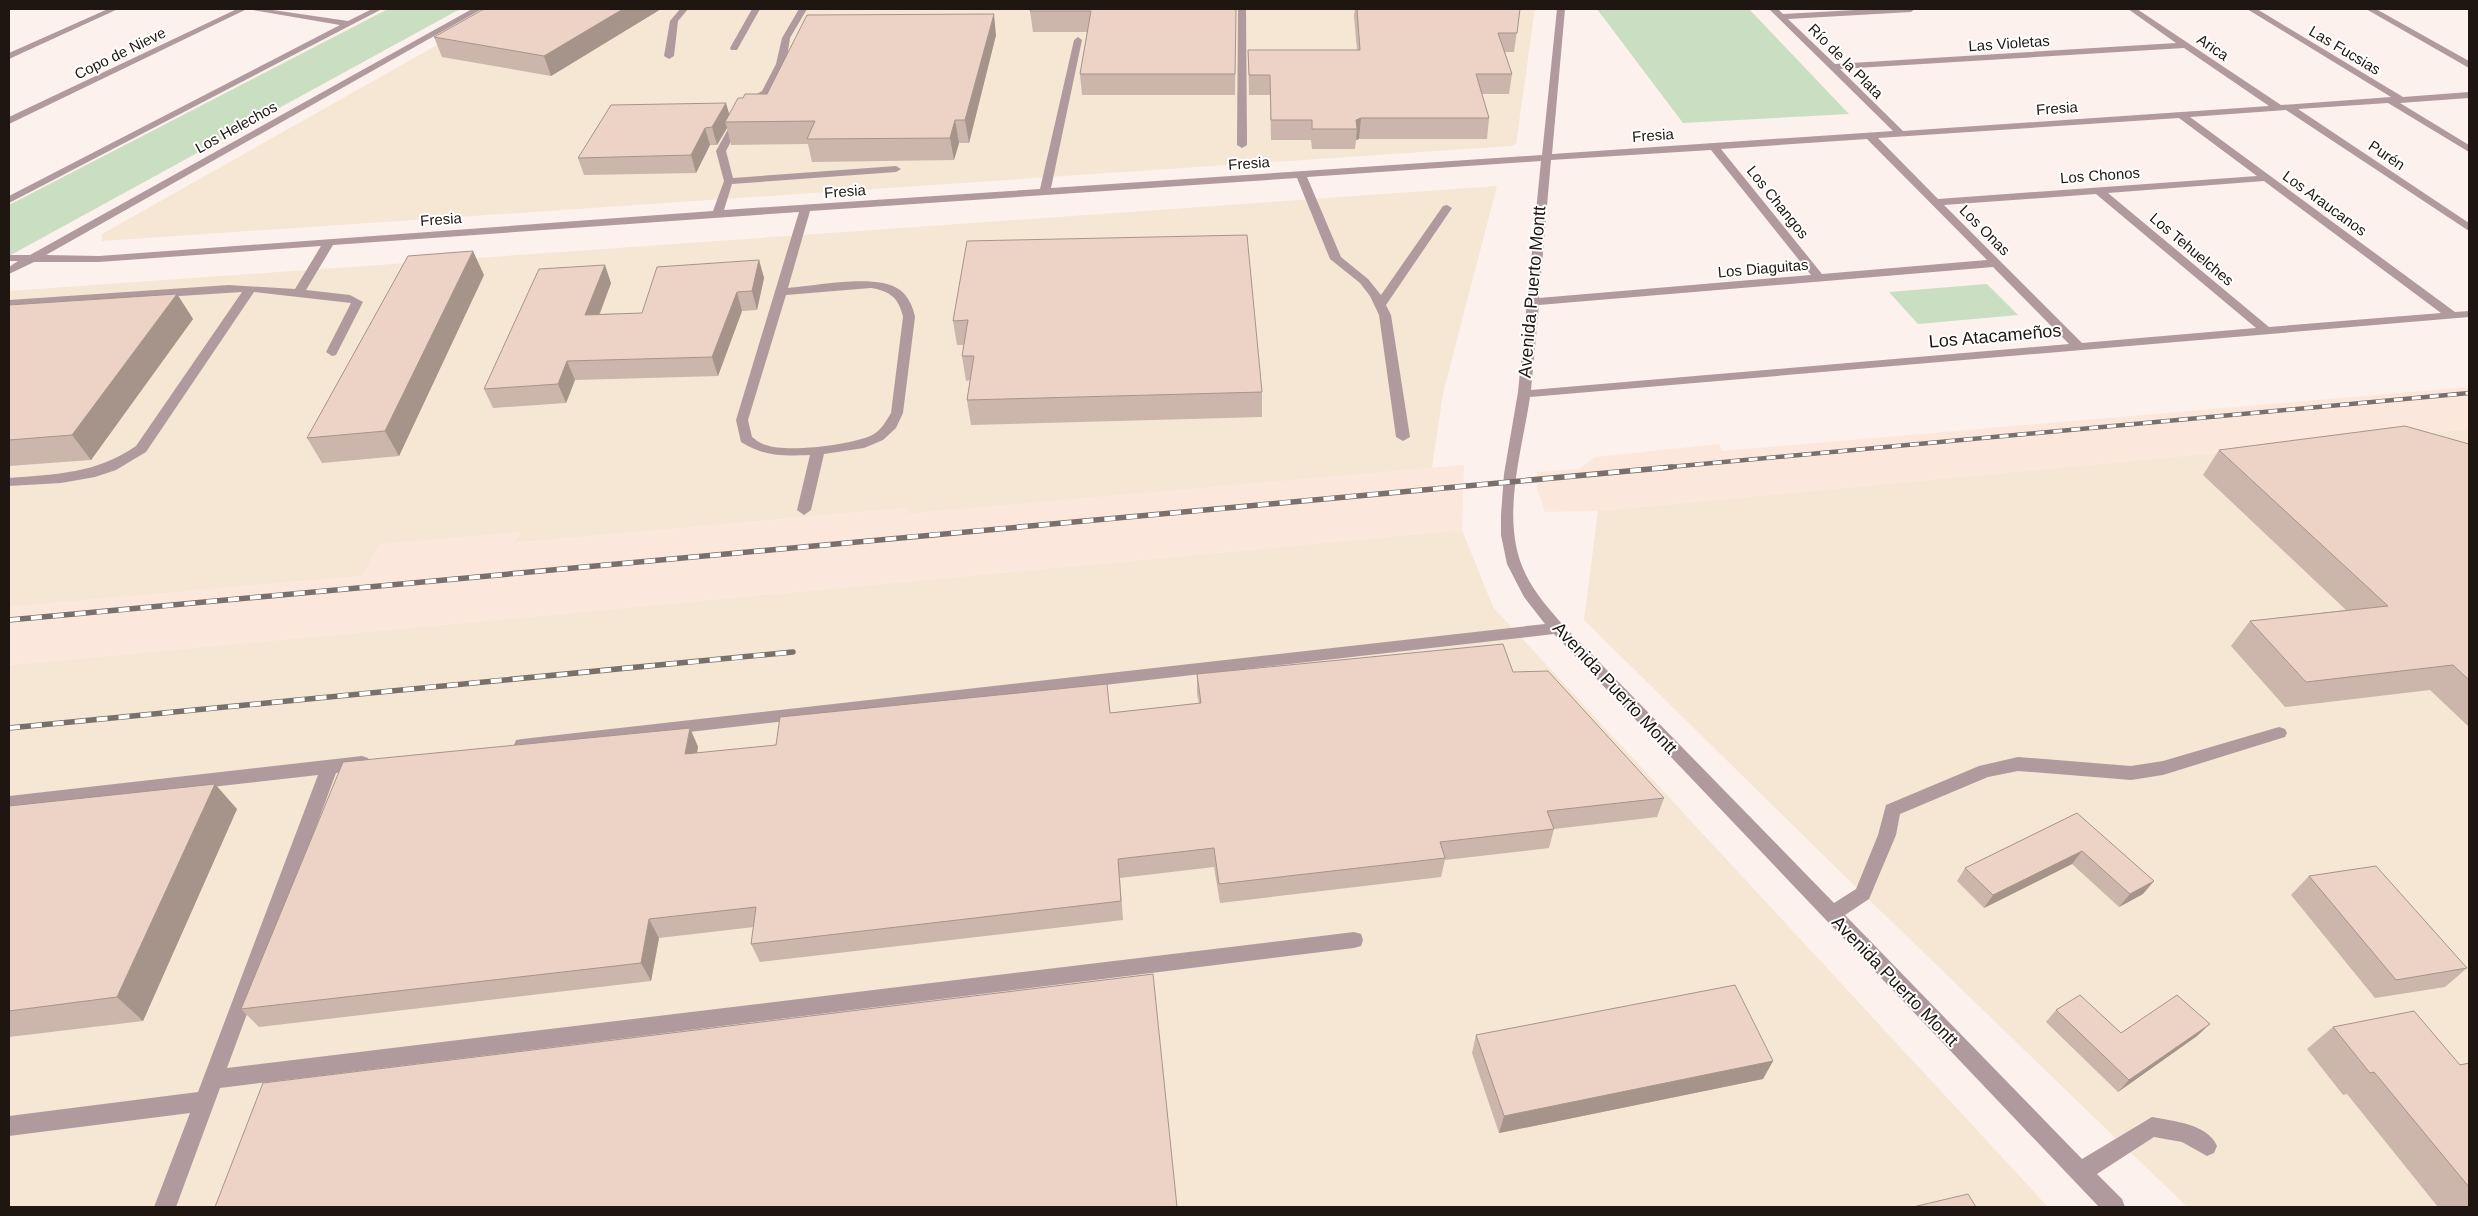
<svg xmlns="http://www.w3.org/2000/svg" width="2478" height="1216" viewBox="0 0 2478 1216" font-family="Arial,sans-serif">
	<rect width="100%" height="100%" fill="#fcf1ec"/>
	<!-- industrial -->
	<g fill="#f5e7d4">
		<polygon points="501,9 1535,9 1516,144 1511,146 102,241 102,234"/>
		<polygon points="1497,186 1443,393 1432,468 906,514 907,508 514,543 520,532 362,576 9,607 9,291"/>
		<polygon points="2469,429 2469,1207 2187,1207 1863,894 1584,620 1598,511"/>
		<polygon points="1462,530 1493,607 2048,1207 9,1207 9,665"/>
	</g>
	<!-- built -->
	<g fill="#fce7dd">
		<polygon points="2469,387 2469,429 1598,511 1545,512 1537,489 1537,472 1579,469 1595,457 1719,444 1722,451"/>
		<polygon points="1464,465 1462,530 9,665 9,607 362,576 379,544 520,532 514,543 907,508 906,514"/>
	</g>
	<!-- green -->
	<g fill="#cadec2">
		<polygon points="388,9 460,9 9,256 9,205"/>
		<polygon points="1597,9 1749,9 1849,114 1683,123"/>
		<polygon points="1987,284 2018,315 1918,324 1889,292"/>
	</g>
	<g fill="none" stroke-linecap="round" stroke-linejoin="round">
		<!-- minor -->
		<g fill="#b09a9e" fill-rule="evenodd">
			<polygon points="108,9 118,9 9,59 9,53"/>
			<polygon points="237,9 266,9 348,21 372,9 382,9 9,203 9,196 340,25 247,9 9,124 9,117"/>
			<path d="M472 9H482L46 255 99 256 713 211 724 181 716 151 739 109 748 99 762 91 776 64 782 38 799 9H807L790 38 786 64 771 93 754 103 746 112 726 151 733 178 896 166 901 169 896 172 732 184 724 210 1040 189 1074 40 1078 37 1082 40 1051 188 1542 155 1557 9H1565L1552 154 1893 131 1769 9H1778L1783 14 1873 9H1915L1911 12 1788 19 1835 64 2176 43 2128 9H2137L2281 105 2391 97 2247 9H2257L2403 97 2469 92V98L2400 103 2469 145V152L2388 103 2298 109 2469 223V231L2286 110 2190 117 2455 312 2469 311V317L1530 397C1522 452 1499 522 1526 575 1535 593 1549 609 1562 624L1834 903 1856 889 1878 835 1886 805 1979 766 2018 757 2131 766 2163 761 2279 727 2285 729 2287 733 2285 737 2163 775 2131 780 2018 771 1988 777 1900 814 1896 835 1869 899 1845 915 2082 1159 2152 1117C2173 1121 2208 1124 2217 1146L2214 1153 2207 1156 2182 1142 2154 1137 2097 1174 2122 1199 2125 1207H2099L1554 634 522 751 516 750 514 745 516 740 522 739 1545 624 1524 597 1507 564 1501 535V515L1504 474 1518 392 1541 161 1307 177 1341 257 1368 279 1381 295 1443 206 1447 205 1452 208 1386 305 1391 315 1410 437 1403 441 1396 437 1379 315 1370 296 1360 283 1330 259 1297 178 810 211 788 288C817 286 877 273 900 290 909 297 913 307 915 317L903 413 896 428 883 440 864 448 824 454 811 510 804 515 797 510 810 455C783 456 765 457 741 442L736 420 799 212 333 245 306 290 350 295 363 302 336 355 332 356 326 352 351 303 254 292 146 452 116 470 95 477 61 483 9 486V478C57 474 95 474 136 446L242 292 9 307V300L229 285 295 289 321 246 99 262H34L9 274V267L18 261H9V255H30ZM2184 48 2269 106 1903 131 1840 69ZM2179 118 2257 176 1938 199 1878 138ZM1867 139 1987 260 1822 274 1721 149ZM1711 150 1811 275 1539 298 1551 160ZM2264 181 2441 313 2269 327 2108 193ZM2096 194 2256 328 2082 343 1944 205ZM1993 267 2069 344 1531 390 1539 305ZM871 288C890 291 899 298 903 317L891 413C886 421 882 429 874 434 855 445 786 453 766 445 761 444 756 440 752 437L748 420 786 295Z"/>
			<polygon points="680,9 688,9 678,21 674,56 669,59 664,56 670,21"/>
			<polygon points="752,9 760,9 737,50 731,50 730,48"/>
			<polygon points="1238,9 1246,9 1247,145 1242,148 1237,145"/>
			<polygon points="2366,9 2376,9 2469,61 2469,68"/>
			<polygon points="362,756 368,758 370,763 368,768 336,773 227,1068 1354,932 1361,934 1363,940 1361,946 1354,948 220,1088 176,1207 154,1207 190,1113 9,1136 9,1116 198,1092 318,775 9,810 9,796"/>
		</g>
		<defs>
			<polyline id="rail-far1" points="1659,468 2469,393"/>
			<g id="rail">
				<polyline points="9,620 1672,467"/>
				<polyline points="9,728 793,652"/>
			</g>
		</defs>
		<!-- rail-far1 casing -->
		<use href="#rail-far1" stroke="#7a706b" stroke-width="4.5"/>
		<!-- rail casing -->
		<use href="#rail" stroke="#7a706b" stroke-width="5.5"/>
		<!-- rail-far1 -->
		<use href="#rail-far1" stroke="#fff" stroke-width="3" stroke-dasharray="9" stroke-linecap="butt"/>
		<!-- rail -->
		<use href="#rail" stroke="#fff" stroke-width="4" stroke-dasharray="11" stroke-linecap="butt"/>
	</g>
	<!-- wall -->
	<g fill="#ccb5aa">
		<polygon points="661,9 551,76 442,57 434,37"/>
		<polygon points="1236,9 1235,95 1082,95 1080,74 1087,32 1033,32 1030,11"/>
		<polygon points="1355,9 1520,9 1514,52 1505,52 1512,74 1509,94 1482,94 1489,118 1487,139 1359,139 1356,140 1355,149 1312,149 1311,140 1271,140 1270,95 1249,95 1248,50 1357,50 1354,16"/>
		<polygon points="996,35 969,143 959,143 954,160 812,162 808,144 731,145 727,128 717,145 710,145 696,173 584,175 578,158 729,115 743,98 767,94"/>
		<polygon points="967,241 1262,392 1262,417 971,425 967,400 970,380 966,381 962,356 964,345 957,345 953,321"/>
		<polygon points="759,260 764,278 757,310 742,311 718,376 575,380 566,403 493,408 484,389 611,283 600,314 642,313"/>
		<polygon points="484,275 399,456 322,463 307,438"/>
		<polygon points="177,294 193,319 91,460 9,466 9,305"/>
		<polygon points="2469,444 2469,727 2430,690 2285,707 2231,646 2250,621 2346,610 2203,475 2219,450"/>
		<polygon points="1513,672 1664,798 1657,817 1554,829 1549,848 1445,860 1441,877 1220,903 1214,867 1120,878 1123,920 760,962 751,944 754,927 659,938 651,981 259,1027 241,1009 690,728 698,747 697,753 1199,704 1197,694 1197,674"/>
		<polygon points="9,806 237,809 143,1021 9,1037"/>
		<polygon points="2077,813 2143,894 2119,907 2072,864 1984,908 1957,881 1965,868"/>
		<polygon points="2309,876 2467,968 2445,987 2375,998 2291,895"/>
		<polygon points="2056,1010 2121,1033 2197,1036 2118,1092 2046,1022"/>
		<polygon points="2333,1027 2460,1065 2469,1063 2469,1207 2438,1207 2347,1094 2343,1095 2307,1049"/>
		<polygon points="1476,1035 1773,1061 1763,1079 1499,1133 1472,1053"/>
	</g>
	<!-- shaded-wall -->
	<g fill="#a6948b">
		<polygon points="623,9 661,9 551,76 544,56"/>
		<polygon points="994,14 996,35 969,143 965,120"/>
		<polygon points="726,103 731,120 725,122 727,128 717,145 712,127"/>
		<polygon points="1361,118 1359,139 1356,140 1357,129 1356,120"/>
		<polygon points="955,120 959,143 954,160 950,138"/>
		<polygon points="705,128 710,145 696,173 691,155"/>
		<polygon points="473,251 484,275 399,456 385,431"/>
		<polygon points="759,260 764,278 757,310 752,291"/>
		<polygon points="605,265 611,283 592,333 585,315"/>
		<polygon points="737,292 742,311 718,376 712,357"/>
		<polygon points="177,294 193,319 91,460 72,435"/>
		<polygon points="567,361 575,380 566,403 558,384"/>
		<polygon points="690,728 698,747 693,774 685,754"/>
		<polygon points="215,784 237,809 143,1021 117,997"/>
		<polygon points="2082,851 2072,864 1984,908 1993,895"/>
		<polygon points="2154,881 2143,894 2119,907 2130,894"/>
		<polygon points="649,919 659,938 651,981 641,963"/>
		<polygon points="2210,1024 2197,1036 2118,1092 2129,1080"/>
		<polygon points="1773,1061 1763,1079 1499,1133 1504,1116"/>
	</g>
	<!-- building -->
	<g fill="#edd3c6" stroke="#a6948b">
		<polygon points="484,9 623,9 544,56 434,37"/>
		<polygon points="1031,9 1236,9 1235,74 1080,74 1091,11 1030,11"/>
		<polygon points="1357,9 1520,9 1517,33 1498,33 1512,74 1476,74 1489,118 1361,118 1356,120 1357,129 1312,129 1312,120 1271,120 1270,75 1249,75 1248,50 1360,50"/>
		<polygon points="994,14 965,120 955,120 950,138 807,139 815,121 725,122 738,98 743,98 745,94 767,94 807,15"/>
		<polygon points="726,103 712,127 705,128 691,155 578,158 611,105"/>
		<polygon points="1247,235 1262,392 967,400 974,356 962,356 968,320 953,321 967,241"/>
		<polygon points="473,251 385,431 307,438 408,256"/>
		<polygon points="759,260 752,291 737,292 712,357 567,361 558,384 484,389 539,269 605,265 585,315 642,313 657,267"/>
		<polygon points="177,294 72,435 9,440 9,305"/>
		<polygon points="2405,426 2469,444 2469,680 2453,665 2306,682 2250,621 2388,606 2219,450"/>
		<polygon points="1503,644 1513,672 1548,671 1664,798 1547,811 1554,829 1440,842 1445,858 1219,884 1214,848 1118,859 1121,901 751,944 756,907 649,919 641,963 241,1009 343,762 690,728 685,754 776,745 780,717 1107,684 1110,713 1201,703 1197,674"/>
		<polygon points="215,784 117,997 9,1011 9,806"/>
		<polygon points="2077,813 2154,881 2130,894 2082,851 1993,895 1965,868"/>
		<polygon points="2376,866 2467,968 2396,980 2309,876"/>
		<polygon points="1153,974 1177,1207 215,1207 263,1083"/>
		<polygon points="1735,985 1773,1061 1504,1116 1476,1035"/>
		<polygon points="2080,995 2121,1033 2177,995 2210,1024 2129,1080 2056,1010"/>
		<polygon points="2414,1011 2460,1065 2469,1063 2469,1187 2374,1072 2370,1073 2333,1027"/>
		<polygon points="1968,1194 1976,1207 1913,1207"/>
	</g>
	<g text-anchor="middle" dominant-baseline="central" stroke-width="4" stroke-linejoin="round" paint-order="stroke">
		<!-- far-street labels -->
		<g font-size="15" fill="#1f1611" stroke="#fff">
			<text transform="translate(2009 43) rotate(-4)">Las Violetas</text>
			<text transform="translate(2213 47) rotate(34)">Arica</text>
			<text transform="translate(2345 50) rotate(31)">Las Fucsias</text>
			<text transform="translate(120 53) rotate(-26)">Copo de Nieve</text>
			<text transform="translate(1846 61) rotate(45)">Río de la Plata</text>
			<text transform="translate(2057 108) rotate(-4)">Fresia</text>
			<text transform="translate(236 127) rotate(-29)">Los Helechos</text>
			<text transform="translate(1653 135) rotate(-4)">Fresia</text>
			<text transform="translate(2387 155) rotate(34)">Purén</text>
			<text transform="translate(1249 163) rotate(-4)">Fresia</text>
			<text transform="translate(2100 175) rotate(-4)">Los Chonos</text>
			<text transform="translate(845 191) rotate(-4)">Fresia</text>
			<text transform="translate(1778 202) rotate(51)">Los Changos</text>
			<text transform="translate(2325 203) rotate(36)">Los Araucanos</text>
			<text transform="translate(441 219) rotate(-4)">Fresia</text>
			<text transform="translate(1985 230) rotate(45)">Los Onas</text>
			<text transform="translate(2192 249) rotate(40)">Los Tehuelches</text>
			<text transform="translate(1763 268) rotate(-5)">Los Diaguitas</text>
		</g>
		<!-- street labels -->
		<g font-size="18" fill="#1f1611" stroke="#fff">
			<text transform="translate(1532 292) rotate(-85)">Avenida Puerto Montt</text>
			<text transform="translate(1995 336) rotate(-5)">Los Atacameños</text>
			<text transform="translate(1615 688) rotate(47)">Avenida Puerto Montt</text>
			<text transform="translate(1895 981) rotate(46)">Avenida Puerto Montt</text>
		</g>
	</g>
	<!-- border -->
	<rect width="2478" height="1216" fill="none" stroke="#1f1611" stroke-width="20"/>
</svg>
